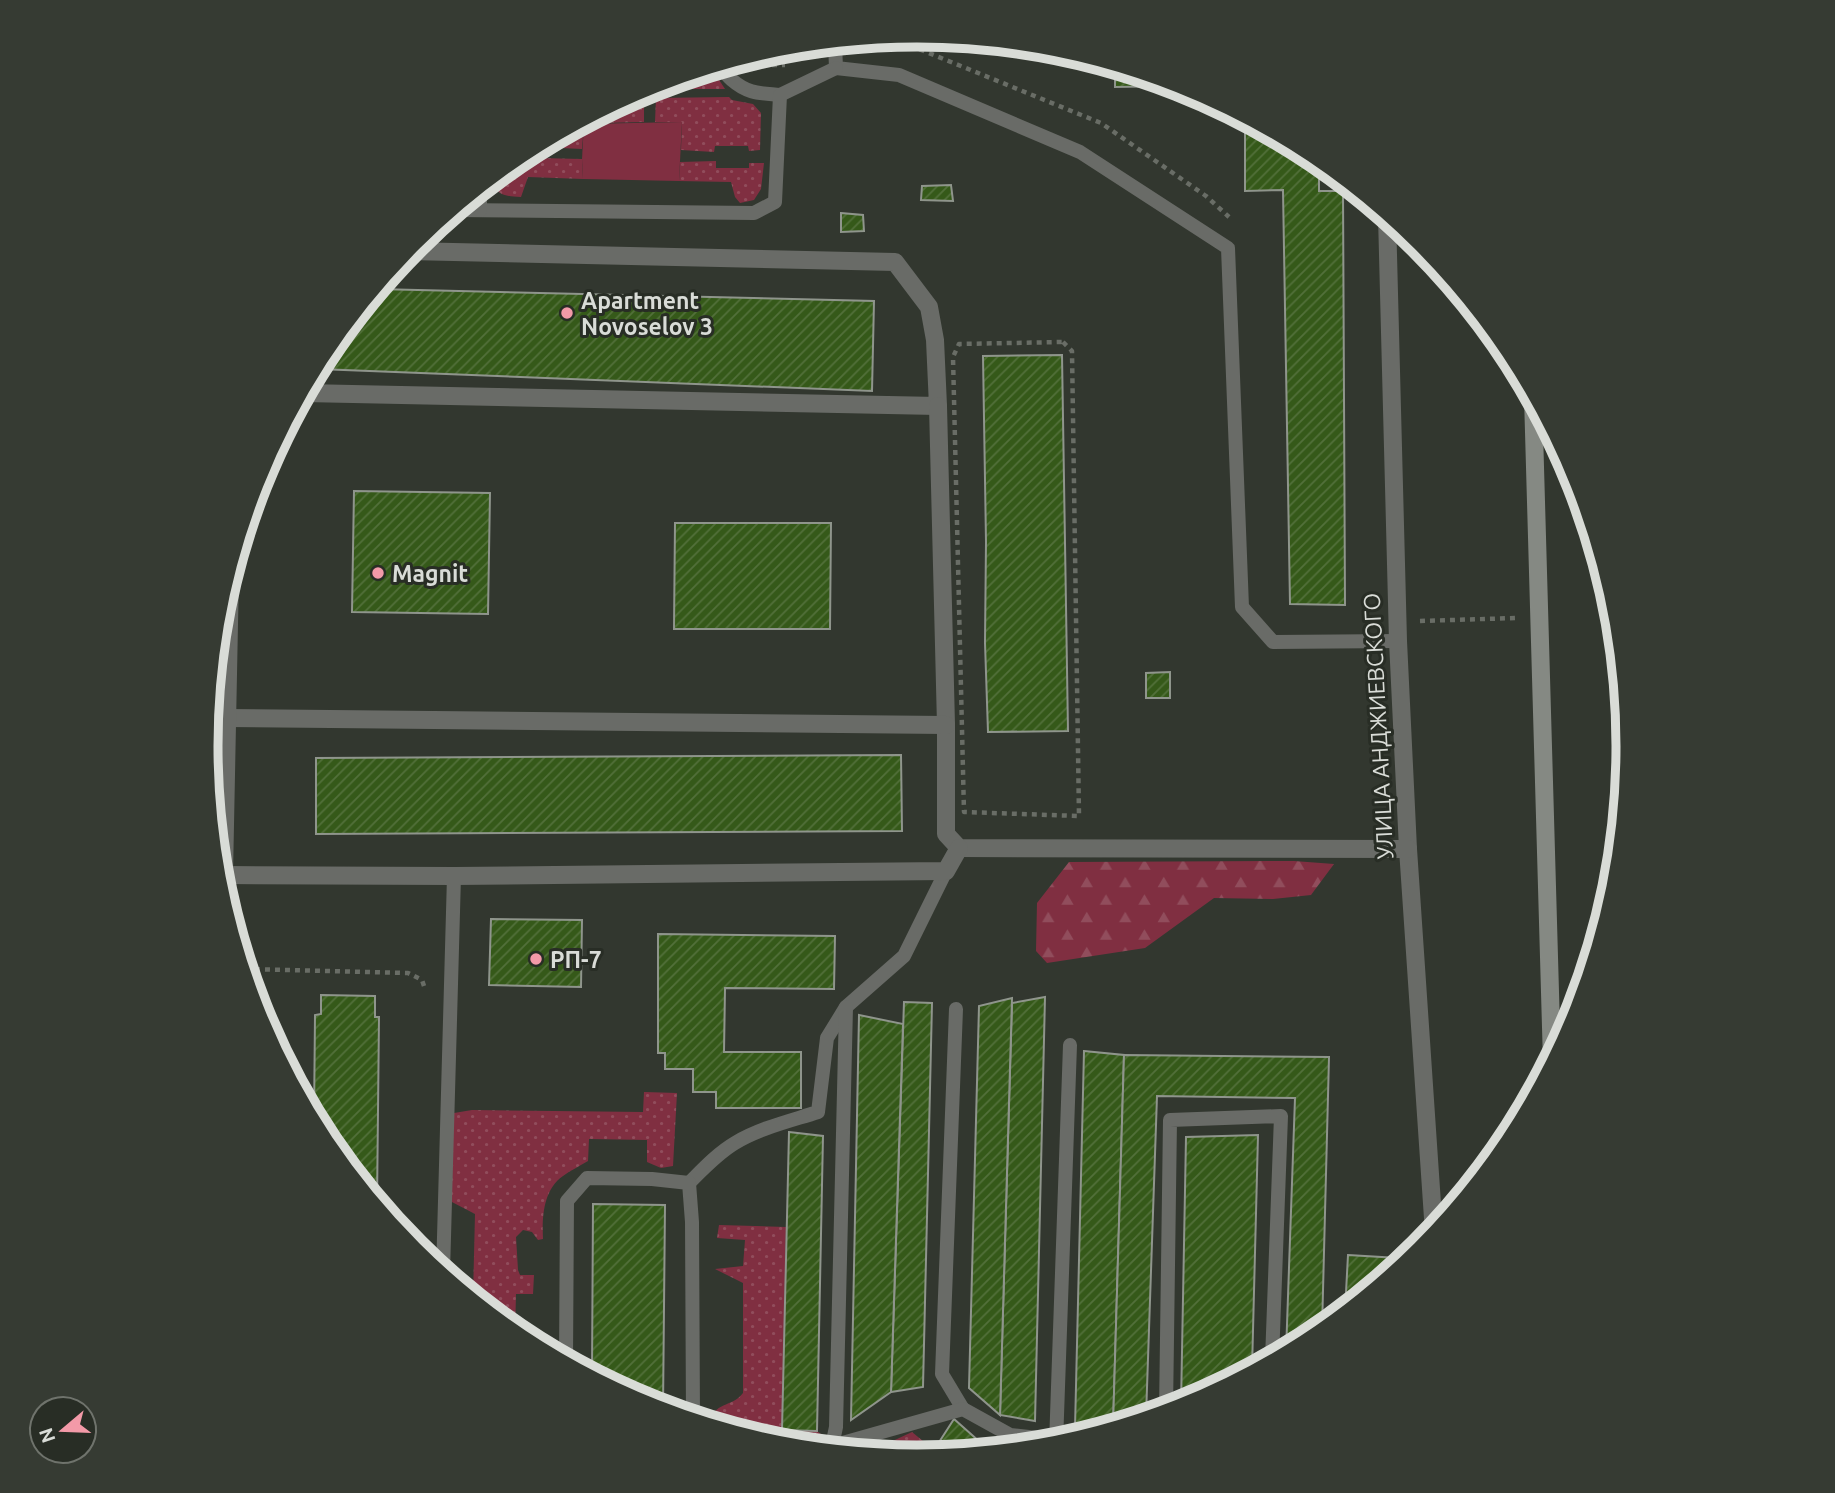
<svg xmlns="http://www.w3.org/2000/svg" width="1835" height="1493" viewBox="0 0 1835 1493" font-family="Ubuntu,sans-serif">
	<defs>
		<pattern id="grass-dots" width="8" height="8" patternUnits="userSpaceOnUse" patternTransform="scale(1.75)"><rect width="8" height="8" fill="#802f41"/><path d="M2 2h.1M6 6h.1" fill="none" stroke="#914d5c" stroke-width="1.8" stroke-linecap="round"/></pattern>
		<pattern id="forest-firs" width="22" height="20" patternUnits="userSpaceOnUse" patternTransform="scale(1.75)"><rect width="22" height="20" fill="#802f41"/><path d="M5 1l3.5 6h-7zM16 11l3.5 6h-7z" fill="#914d5c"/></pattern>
		<pattern id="building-hatch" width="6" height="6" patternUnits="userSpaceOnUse" patternTransform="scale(1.75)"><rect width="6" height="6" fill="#355919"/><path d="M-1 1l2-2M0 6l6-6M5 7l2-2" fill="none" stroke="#52703a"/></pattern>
	</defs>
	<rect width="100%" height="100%" fill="#32372f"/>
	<!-- grass -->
	<g fill="url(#grass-dots)">
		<polygon points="712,69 725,89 665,89 661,84"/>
		<polygon points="630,97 644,97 644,122 600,123 600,113"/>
		<polygon points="729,97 732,100 753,104 761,113 760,150 749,151 748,146 715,146 714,152 681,150 682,122 655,122 656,98"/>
		<polygon points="589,119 589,123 584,124 582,149 539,147 539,146"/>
		<path d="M539 158 582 159 583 179 528 177 521 197C504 196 498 196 491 180L512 164 539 163Z"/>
		<polygon points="716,161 716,168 749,168 749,163 764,163 761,189 754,200 740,203 735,197 731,182 679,181 680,162"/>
		<path d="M644 1092 677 1093 673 1166 661 1168 647 1162V1140L589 1139 588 1161C580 1166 571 1170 563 1176 543 1190 542 1217 543 1239L538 1240 532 1232 523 1230 516 1237 518 1270 520 1275H534L533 1294H516L515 1333 473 1297 475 1214 450 1201 454 1113 472 1110 643 1112Z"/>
		<path d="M719 1225 786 1227 782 1430 817 1431 826 1438 821 1448 778 1444 710 1424C713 1401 732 1408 743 1393V1283L715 1269 743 1266 745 1240 717 1238Z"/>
		<polygon points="912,1432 941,1456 917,1458 867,1453"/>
	</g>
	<!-- forest -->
	<polygon fill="url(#forest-firs)" points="1294,861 1334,864 1311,895 1273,899 1214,898 1145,948 1047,963 1036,951 1037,903 1069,862"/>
	<!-- pitch -->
	<polygon fill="#802f41" points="682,122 679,181 583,179 582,159 584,124"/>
	<!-- building -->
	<g fill="url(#building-hatch)" stroke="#8f958c" stroke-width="2">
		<polygon points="1115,66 1179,86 1115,87"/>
		<polygon points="1245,118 1313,155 1319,160 1319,191 1343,191 1345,605 1290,604 1283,190 1245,191"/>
		<polygon points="951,185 953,201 921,200 922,186"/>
		<polygon points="841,213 863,215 864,231 841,232"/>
		<polygon points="377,289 874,301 872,391 319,369 319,365 326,351"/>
		<polygon points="1062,355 1068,731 988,732 985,643 986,542 983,356"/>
		<polygon points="354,491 490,493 488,614 352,612"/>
		<polygon points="675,523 831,523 830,629 674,629"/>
		<polygon points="1170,672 1170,698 1146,698 1146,673"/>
		<polygon points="901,755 902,831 316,834 316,758"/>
		<polygon points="491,919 582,920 581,987 489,985"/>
		<polygon points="658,934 835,936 834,989 725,988 724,1052 801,1052 801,1108 716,1108 716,1092 693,1092 693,1069 665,1069 665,1053 658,1053"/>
		<polygon points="321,995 375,996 375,1017 379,1017 377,1204 326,1141 314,1120 315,1015 321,1014"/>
		<polygon points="1045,997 1035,1421 1000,1415 1012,1003"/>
		<polygon points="1012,998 1000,1415 969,1388 979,1006"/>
		<polygon points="904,1002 932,1003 923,1387 891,1392"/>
		<polygon points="859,1015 903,1024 891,1392 851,1420"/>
		<polygon points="1084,1051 1124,1055 1113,1427 1108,1429 1075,1428"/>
		<polygon points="1124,1055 1329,1057 1322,1330 1312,1338 1286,1353 1295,1098 1157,1096 1146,1417 1113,1427"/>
		<polygon points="789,1132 823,1136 817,1431 782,1430"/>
		<polygon points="1258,1135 1252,1370 1189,1404 1181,1406 1186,1137"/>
		<polygon points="593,1204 665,1205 663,1409 645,1404 592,1375"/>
		<polygon points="1348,1255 1398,1258 1398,1268 1345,1311"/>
		<polygon points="954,1419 990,1451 941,1456 934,1450"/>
	</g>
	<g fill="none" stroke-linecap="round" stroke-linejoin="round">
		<!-- path -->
		<g stroke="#696d66" stroke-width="4.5" stroke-dasharray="5 5" stroke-linecap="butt">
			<polyline points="892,38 1101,123 1206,196 1229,217"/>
			<polyline points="752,65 785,65"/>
			<polygon points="1063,342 1072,351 1079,816 964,812 953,357 959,344"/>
			<polyline points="1420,621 1516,618"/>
			<polyline points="245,969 408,973 422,980 425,989"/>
		</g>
		<!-- lane -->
		<g stroke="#696b67" stroke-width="14">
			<polyline points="835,43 836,68 899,75 1080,152 1228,248 1242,607 1273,642 1398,641"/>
			<path d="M721 66C724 73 727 75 732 80 748 94 760 93 780 95"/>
			<polyline points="455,210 754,213 775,202 780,95 836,68"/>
			<polyline points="480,210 480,190"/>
			<polyline points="956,1009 942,1374 963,1409"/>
			<path d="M689 1183C703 1169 718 1153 735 1143 760 1128 790 1121 818 1112L827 1038 846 1007 904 956 946 871"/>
			<polyline points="443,1273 454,876"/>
			<polyline points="566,1361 567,1201 587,1178 652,1179 689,1183 692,1222 693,1418"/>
			<polyline points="1166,1411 1170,1120 1281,1116 1272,1360"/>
			<polyline points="1056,1444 1070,1045"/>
			<polyline points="832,1446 963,1409 1010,1435 1056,1440 1071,1440"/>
			<polyline points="829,1449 832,1446 836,1427 846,1007"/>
		</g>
		<!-- street -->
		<g stroke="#696b67" stroke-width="18">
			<polyline points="1387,216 1398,641 1408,849 1434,1233"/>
			<polyline points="304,393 938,406 935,340 929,307 895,262 408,251"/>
			<polyline points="938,406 946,725 946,834 959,848 1408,849"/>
			<polyline points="226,718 946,725"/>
			<polyline points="224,875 454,876 946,871 959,848"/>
			<polyline points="222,893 224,875 230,574"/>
		</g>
		<!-- secondary -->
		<polyline stroke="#858983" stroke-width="18" points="1533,397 1552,1062"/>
	</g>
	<!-- markers -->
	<g fill="#f39aa8" stroke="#282d25" stroke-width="2.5">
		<circle cx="567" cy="313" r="7"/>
		<circle cx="378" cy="573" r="7"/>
		<circle cx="536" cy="959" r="7"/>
	</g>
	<g text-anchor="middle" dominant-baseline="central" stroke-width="6" stroke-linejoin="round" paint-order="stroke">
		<!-- poi labels -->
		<g font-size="23" font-weight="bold" fill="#d9dcd7" stroke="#282d25" text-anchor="start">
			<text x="581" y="300">Apartment<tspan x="581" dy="26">Novoselov 3</tspan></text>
			<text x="392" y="573">Magnit</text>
			<text x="550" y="959">РП-7</text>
		</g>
		<!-- street labels -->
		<g font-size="23" fill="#d9dcd7" stroke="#282d25">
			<text transform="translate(1378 726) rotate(-93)">УЛИЦА АНДЖИЕВСКОГО</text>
		</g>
	</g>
	<!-- crop -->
	<path d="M0 0H1835V1493H0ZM218 746a699 699 0 1 1 1398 0a699 699 0 1 1-1398 0Z" fill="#363b33" fill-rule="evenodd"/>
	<path fill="none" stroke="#d9dcd7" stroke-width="9" d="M218 746a699 699 0 1 1 1398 0a699 699 0 1 1-1398 0Z"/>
	<!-- north arrow -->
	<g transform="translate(63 1430) rotate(251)"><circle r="33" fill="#282d25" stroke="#6f736c" stroke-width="2"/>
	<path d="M0-5L12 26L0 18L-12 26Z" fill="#f39aa8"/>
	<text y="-10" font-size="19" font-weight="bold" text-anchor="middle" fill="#d9dcd7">N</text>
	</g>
</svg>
